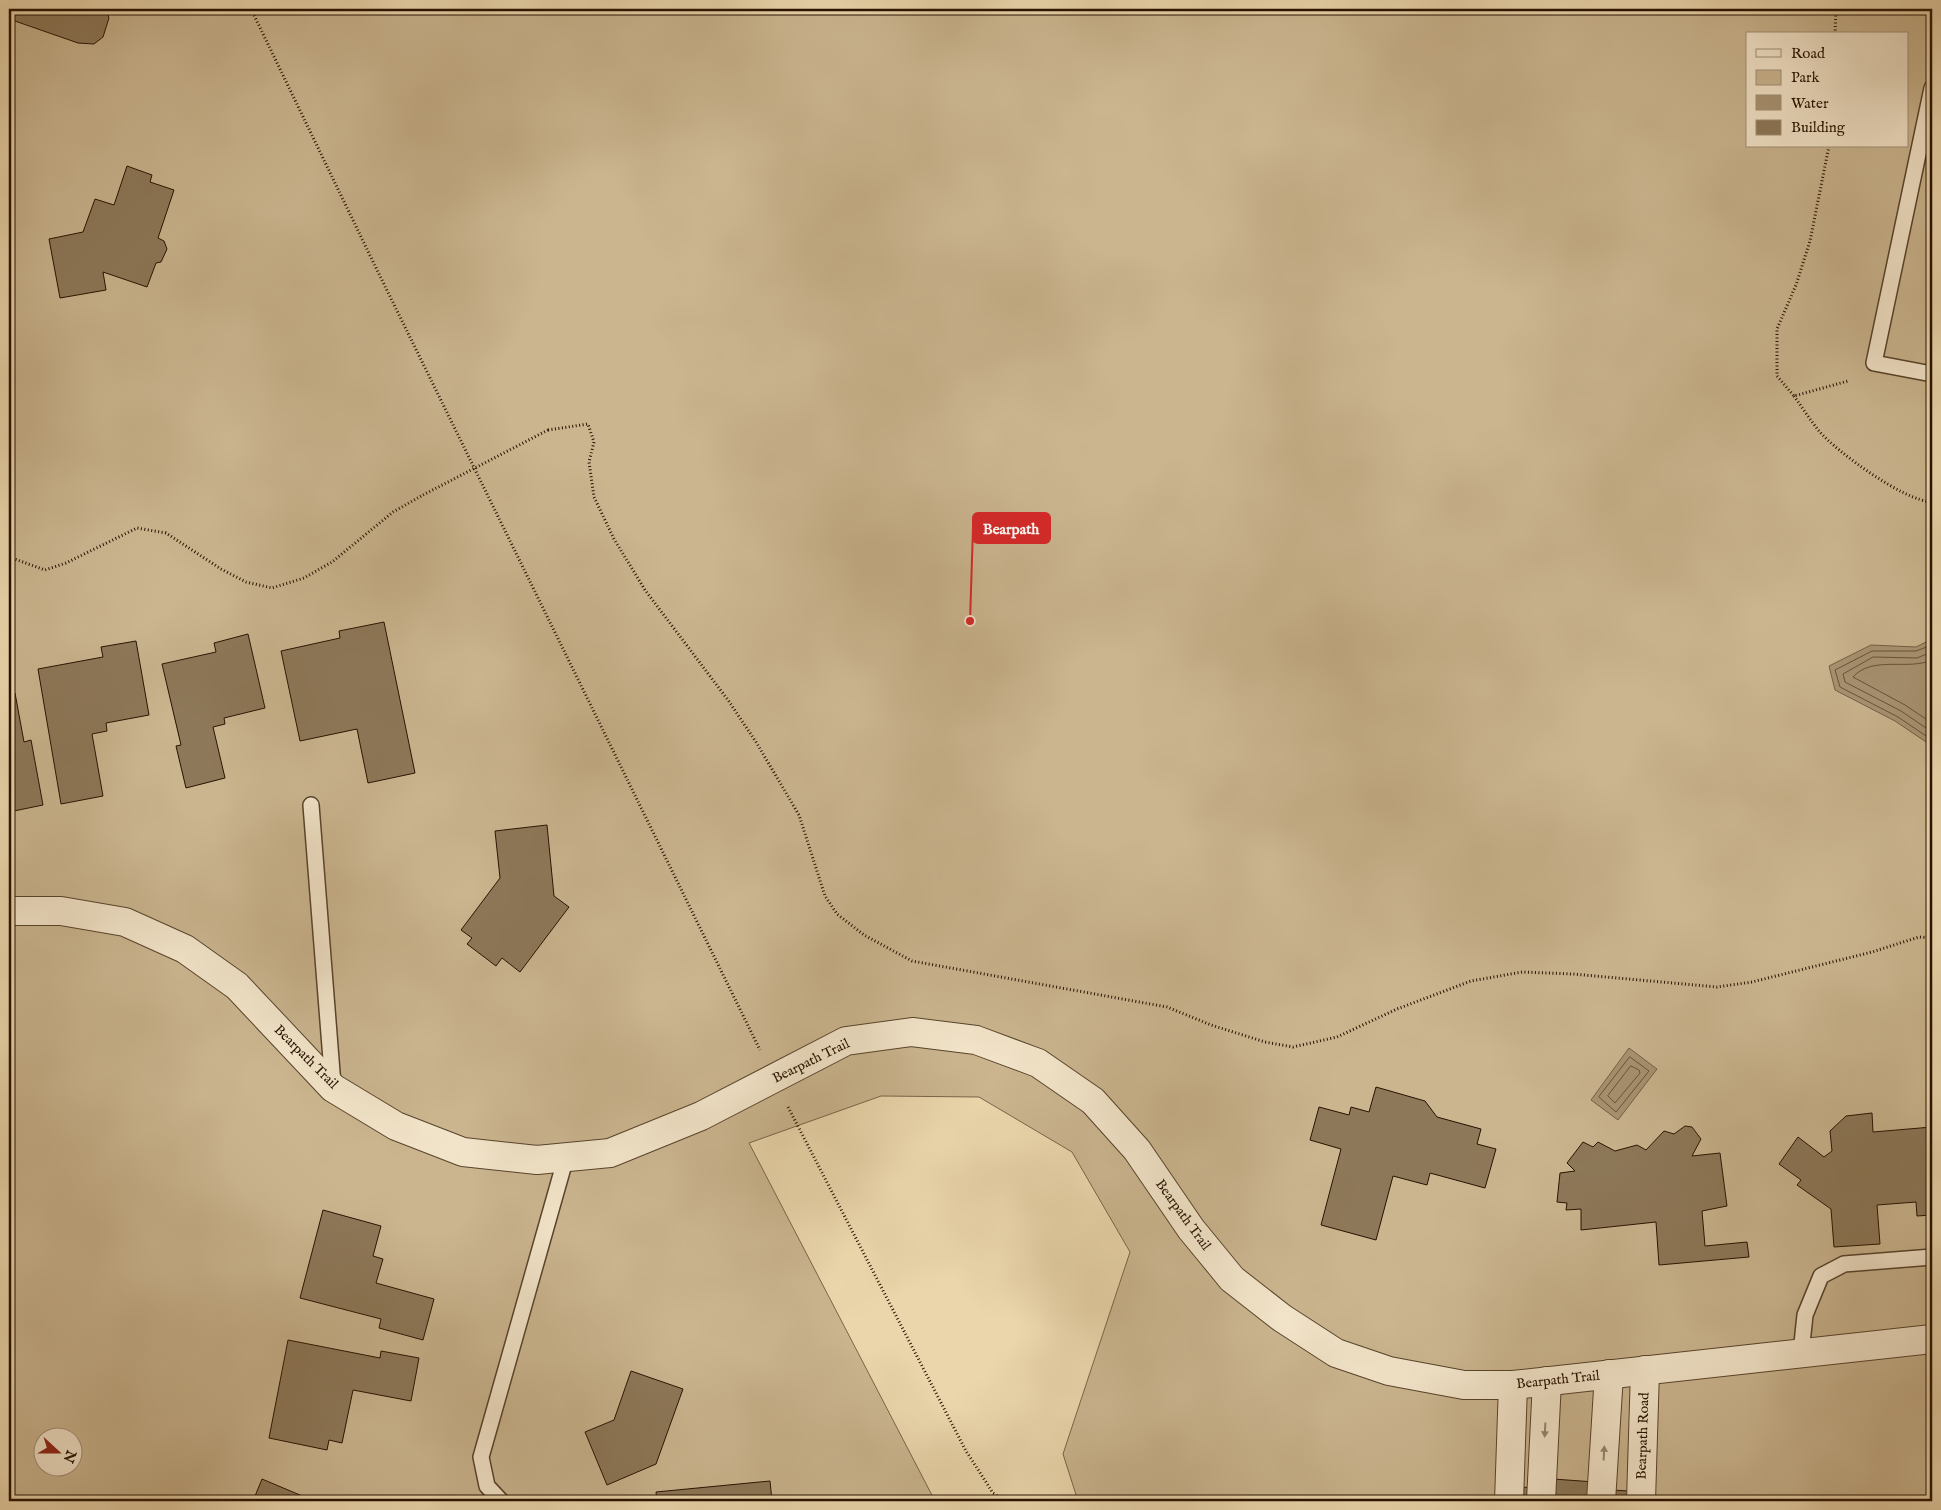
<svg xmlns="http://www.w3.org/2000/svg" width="1941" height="1510" viewBox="0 0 1941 1510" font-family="'IM FELL English',serif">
	<rect width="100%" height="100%" fill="#ebd6ac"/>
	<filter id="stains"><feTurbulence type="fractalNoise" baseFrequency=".004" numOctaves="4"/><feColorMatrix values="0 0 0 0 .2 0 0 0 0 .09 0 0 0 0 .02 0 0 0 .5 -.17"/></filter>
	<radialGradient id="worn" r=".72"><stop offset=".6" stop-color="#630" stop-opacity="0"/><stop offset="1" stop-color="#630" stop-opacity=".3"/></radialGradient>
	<!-- green -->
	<path fill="#cab58f" stroke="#786448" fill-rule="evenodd" d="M9 9H1932V1501H1078L1063 1454 1130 1252 1072 1152 979 1097 881 1096 749 1143 935 1501H9ZM1747 34H1907V146H1747ZM42 1438H72V1468H42Z"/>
	<!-- water -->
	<g fill="#a89372" stroke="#745f44">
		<polygon points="1932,639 1932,746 1895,721 1835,690 1829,666 1871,645 1916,647"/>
		<polygon points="1629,1048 1657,1069 1618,1120 1591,1100"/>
	</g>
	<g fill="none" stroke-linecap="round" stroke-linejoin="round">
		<!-- shore -->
		<g stroke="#685239" stroke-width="1">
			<polyline points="1932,645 1916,651 1872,651 1835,670 1840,687 1898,717 1932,740"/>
			<polyline points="1932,652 1917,658 1873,657 1843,674 1845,682 1901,711 1932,732"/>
			<path d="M1932 660C1908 671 1873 655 1853 677L1905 705 1932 723"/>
			<polygon points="1630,1057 1649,1071 1616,1112 1599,1097"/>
			<polygon points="1631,1066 1639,1070 1640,1073 1615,1103 1608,1096"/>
		</g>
	</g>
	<!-- building -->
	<g fill="#8d7859" stroke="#271200">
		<polygon points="9,9 106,9 109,18 103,37 94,44 78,43 12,20 9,23"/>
		<polygon points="127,166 152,175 150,182 174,190 158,238 164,241 167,249 161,262 156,263 147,287 103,272 106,290 60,298 49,239 83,232 95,199 114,205"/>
		<polygon points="384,622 415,773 368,783 357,729 300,741 281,651 340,638 339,631"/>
		<polygon points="248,634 265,708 224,718 225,724 213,727 225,778 186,788 176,746 181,745 162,664 216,652 214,643"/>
		<polygon points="136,641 149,715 106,723 107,731 92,734 103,796 61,804 38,669 103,657 101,647"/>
		<polygon points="15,693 24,742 31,740 43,805 9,812 9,695"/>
		<polygon points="547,825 554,896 569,907 520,972 502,958 496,966 467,944 472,938 461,930 500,878 495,831"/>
		<polygon points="1376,1087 1425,1101 1437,1117 1481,1129 1477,1144 1496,1149 1485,1188 1430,1173 1427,1185 1393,1176 1376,1240 1321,1225 1341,1149 1310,1140 1319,1107 1349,1115 1351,1107 1369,1112"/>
		<polygon points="1872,1113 1873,1132 1932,1127 1932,1215 1917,1216 1916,1202 1877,1205 1880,1244 1834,1247 1831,1209 1797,1185 1801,1180 1779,1164 1798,1137 1824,1157 1832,1151 1830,1131 1846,1116"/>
		<polygon points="1685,1126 1692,1127 1701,1139 1692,1156 1720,1153 1727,1206 1702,1211 1705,1246 1747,1242 1749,1257 1659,1265 1656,1222 1581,1230 1581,1209 1566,1210 1567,1203 1557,1202 1560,1173 1575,1171 1567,1163 1583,1142 1593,1147 1598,1142 1615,1151 1637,1145 1646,1150 1664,1131 1674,1134"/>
		<polygon points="323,1210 381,1226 373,1256 383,1259 376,1283 434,1299 423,1340 379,1328 381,1319 300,1298"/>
		<polygon points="288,1340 380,1358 381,1351 419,1358 411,1401 353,1390 342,1443 329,1440 327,1450 269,1438"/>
		<polygon points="631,1371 683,1389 656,1464 607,1485 585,1432 614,1420"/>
		<polygon points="262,1479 307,1498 306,1501 253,1501"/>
		<polygon points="1553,1479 1595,1482 1594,1489 1629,1491 1628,1501 1520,1501 1520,1487 1553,1489"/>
		<polygon points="770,1481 772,1501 657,1501 656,1492"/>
	</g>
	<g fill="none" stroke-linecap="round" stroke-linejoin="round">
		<defs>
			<g id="service">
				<polyline points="1932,88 1874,363 1932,374"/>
				<polyline points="311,805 333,1085"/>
				<polyline points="1801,1353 1805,1315 1821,1276 1844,1264 1932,1257"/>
				<polyline points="501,1501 487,1486 481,1457 566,1157"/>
			</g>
			<g id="minor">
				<polyline points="9,911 61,911 125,922 185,949 237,986 333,1088 396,1126 463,1152 537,1160 610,1153 701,1116 846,1041 912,1032 976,1040 1038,1063 1093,1101 1137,1150 1191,1229 1232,1279 1282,1318 1336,1353 1389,1371 1464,1385 1513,1385 1932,1339"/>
				<polyline points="1509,1501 1513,1385"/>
				<polyline points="1541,1501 1547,1381"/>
				<polyline points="1601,1501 1609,1374"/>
				<polyline points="1641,1501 1645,1370"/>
			</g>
		</defs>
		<!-- service casing -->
		<use href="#service" stroke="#58432b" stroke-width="18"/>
		<!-- minor casing -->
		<use href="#minor" stroke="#58432b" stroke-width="30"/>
		<!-- path -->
		<g stroke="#271200" stroke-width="3" stroke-dasharray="1 2.5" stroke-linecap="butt">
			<polyline points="251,9 378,272 760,1050"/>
			<polyline points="1835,34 1836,9"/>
			<polyline points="1829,146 1810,241 1796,285 1777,329 1777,376 1794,396 1848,381"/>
			<path d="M1794 396C1802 407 1810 420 1819 431 1837 452 1904 501 1932 502"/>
			<polyline points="548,430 588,424 594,442 589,462 594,497 614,539 645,590 728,700 756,742 799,815 825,896 837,914 864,935 912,961 1167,1007 1211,1025 1265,1042 1293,1047 1337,1037 1397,1009 1471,981 1522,972 1573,974 1717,987 1752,982 1872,952 1919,937 1932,938"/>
			<polyline points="9,557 45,570 66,563 137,528 166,533 221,569 246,582 272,588 304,578 332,562 393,512 423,495"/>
			<polyline points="788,1107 966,1451 993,1493 1006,1501"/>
		</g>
		<!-- service -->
		<use href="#service" stroke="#f2e4c9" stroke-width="15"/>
		<!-- minor -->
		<use href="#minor" stroke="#f2e4c9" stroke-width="28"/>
		<!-- path-bridge -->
		<polyline stroke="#271200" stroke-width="3" stroke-dasharray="1 2.5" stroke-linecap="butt" points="423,495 548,430"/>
	</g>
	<!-- one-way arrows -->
	<defs><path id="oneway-solid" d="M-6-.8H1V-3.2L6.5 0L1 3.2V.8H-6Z" transform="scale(1.25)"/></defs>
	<g fill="#97866f">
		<use href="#oneway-solid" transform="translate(1545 1430) rotate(93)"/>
		<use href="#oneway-solid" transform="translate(1604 1453) rotate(-87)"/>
	</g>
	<g text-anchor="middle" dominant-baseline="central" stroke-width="4" stroke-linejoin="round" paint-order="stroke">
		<!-- street labels -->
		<g font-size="14" fill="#271200" stroke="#f2e4c9">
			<text transform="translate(306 1057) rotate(45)">Bearpath Trail</text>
			<text transform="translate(811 1061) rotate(-26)">Bearpath Trail</text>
			<text transform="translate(1183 1215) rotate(54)">Bearpath Trail</text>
			<text transform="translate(1558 1380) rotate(-6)">Bearpath Trail</text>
			<text transform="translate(1643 1436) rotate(-88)">Bearpath Road</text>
		</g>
	</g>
	<!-- callouts -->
	<path fill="none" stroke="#d62828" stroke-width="2" d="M970 621L973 528"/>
	<circle fill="#d62828" stroke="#f2e4c9" stroke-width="2" cx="970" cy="621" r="5"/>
	<rect fill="#d62828" stroke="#d62828" stroke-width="2" x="973" y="513" width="77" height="30" rx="5"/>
	<g font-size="15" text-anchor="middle" font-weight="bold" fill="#fff">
		<text x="1011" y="534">Bearpath</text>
	</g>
	<!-- margin -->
	<rect width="1941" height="1510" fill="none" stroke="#ebd6ac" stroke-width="30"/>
	<rect x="10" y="10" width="1921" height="1490" fill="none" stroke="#271200" stroke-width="2.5"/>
	<rect x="15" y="15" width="1911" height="1480" fill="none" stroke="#271200"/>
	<!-- legend -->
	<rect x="1746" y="32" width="162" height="115" fill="#f2e4c9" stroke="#a19079"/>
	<rect x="1756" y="49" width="25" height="8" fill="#f2e4c9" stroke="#a19079"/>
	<text x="1791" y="58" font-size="15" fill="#271200">Road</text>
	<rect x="1756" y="70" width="25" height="15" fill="#cab58f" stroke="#a19079"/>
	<text x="1791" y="82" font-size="15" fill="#271200">Park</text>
	<rect x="1756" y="95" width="25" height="15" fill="#a89372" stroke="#a19079"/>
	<text x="1791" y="108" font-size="15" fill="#271200">Water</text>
	<rect x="1756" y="120" width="25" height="15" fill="#8d7859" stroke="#a19079"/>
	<text x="1791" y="132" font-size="15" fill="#271200">Building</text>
	<!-- north arrow -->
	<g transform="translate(58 1452) rotate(111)"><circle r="24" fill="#f2e4c9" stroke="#a19079"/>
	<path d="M0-4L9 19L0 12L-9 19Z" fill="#8f2418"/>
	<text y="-8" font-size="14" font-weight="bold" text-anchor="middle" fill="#271200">N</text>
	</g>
	<rect width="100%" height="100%" filter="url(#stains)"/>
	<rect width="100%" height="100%" fill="url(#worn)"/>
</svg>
